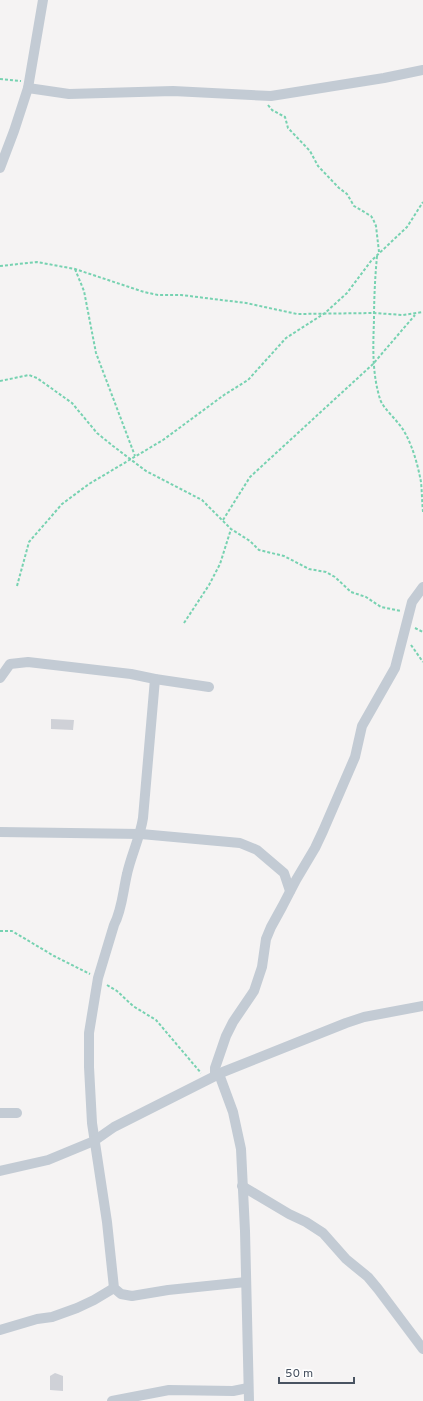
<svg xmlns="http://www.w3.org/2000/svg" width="423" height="1401" viewBox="0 0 423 1401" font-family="Overpass,sans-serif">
	<rect width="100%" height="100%" fill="#f5f3f3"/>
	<!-- building -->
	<g fill="#cfd1d7">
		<polygon points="51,719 74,720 73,730 51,729"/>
		<polygon points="55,1373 63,1376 63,1391 50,1390 50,1376"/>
	</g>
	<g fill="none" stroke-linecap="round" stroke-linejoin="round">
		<!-- path -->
		<g stroke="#77d2b1" stroke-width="2" stroke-dasharray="3 2" stroke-linecap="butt">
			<polyline points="0,79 21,81"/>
			<polyline points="268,105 272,110 285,117 288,128 310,151 318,166 339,188 347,194 354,206 371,216 373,219 376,226 379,252"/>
			<path d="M377 256C375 278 374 299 374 320 373 347 372 373 380 399 383 409 399 421 405 433 413 447 418 466 421 482 422 492 422 502 423 512"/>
			<polyline points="0,266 37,262 75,269 144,292 158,295 181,295 246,303 297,314 374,313 403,315 423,312"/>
			<polyline points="75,269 84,291 96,353 135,456"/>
			<polyline points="0,381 29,375 37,378 72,403 97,433 113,446 146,471 202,500 231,529 250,541 259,550 284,556 309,569 326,572 335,577 351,592 366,597 381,607 401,611"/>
			<polyline points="223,520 250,477 373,364 415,315"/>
			<polyline points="17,586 29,542 62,504 89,484 163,440 224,395 248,380 286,338 325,313 347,293 371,261 407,227 423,202"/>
			<polyline points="184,623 209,585 220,564 231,529"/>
			<polyline points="415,628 423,632"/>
			<polyline points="411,645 423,662"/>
			<polyline points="0,931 12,931 54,956 90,974"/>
			<polyline points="107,985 117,991 133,1006 156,1020 201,1073"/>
		</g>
		<!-- minor -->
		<g stroke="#c3cbd4" stroke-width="10">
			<polyline points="28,88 69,94 173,91 271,96 384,78 423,70"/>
			<polyline points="0,168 14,131 28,88 43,0"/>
			<polyline points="0,678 10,664 28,662 131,674 155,679 209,687"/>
			<path d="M155 679 143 818C140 838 131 855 127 874 123 891 122 910 114 925L98 978 89 1033V1067L92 1123 107 1222 114 1288 121 1294 132 1296 168 1290 246 1282"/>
			<polyline points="0,832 141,834 240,843 257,850 284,873 290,891"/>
			<polyline points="219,1074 233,1112 241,1149 245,1231 249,1401"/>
			<polyline points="215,1076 215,1068 226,1036 233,1022 254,991 262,967 266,939 271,927 282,907 296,880 315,848 323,831 355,757 362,726 395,668 412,602 423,587"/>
			<polyline points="0,1113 17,1113"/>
			<polyline points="0,1171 48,1160 94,1141 114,1127 223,1072 346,1023 364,1017 423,1006"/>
			<polyline points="242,1186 289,1214 306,1222 323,1233 346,1259 368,1277 378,1289 423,1349"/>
			<polyline points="0,1330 37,1319 52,1317 77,1308 94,1300 114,1288"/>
			<polyline points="112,1401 169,1390 233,1391 248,1388"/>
		</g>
	</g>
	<!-- scale -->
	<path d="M279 1377v6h75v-6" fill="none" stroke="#495361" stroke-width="2"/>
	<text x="285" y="1377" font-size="12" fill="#495361" stroke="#ffffff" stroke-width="3" paint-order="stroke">50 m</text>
</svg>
